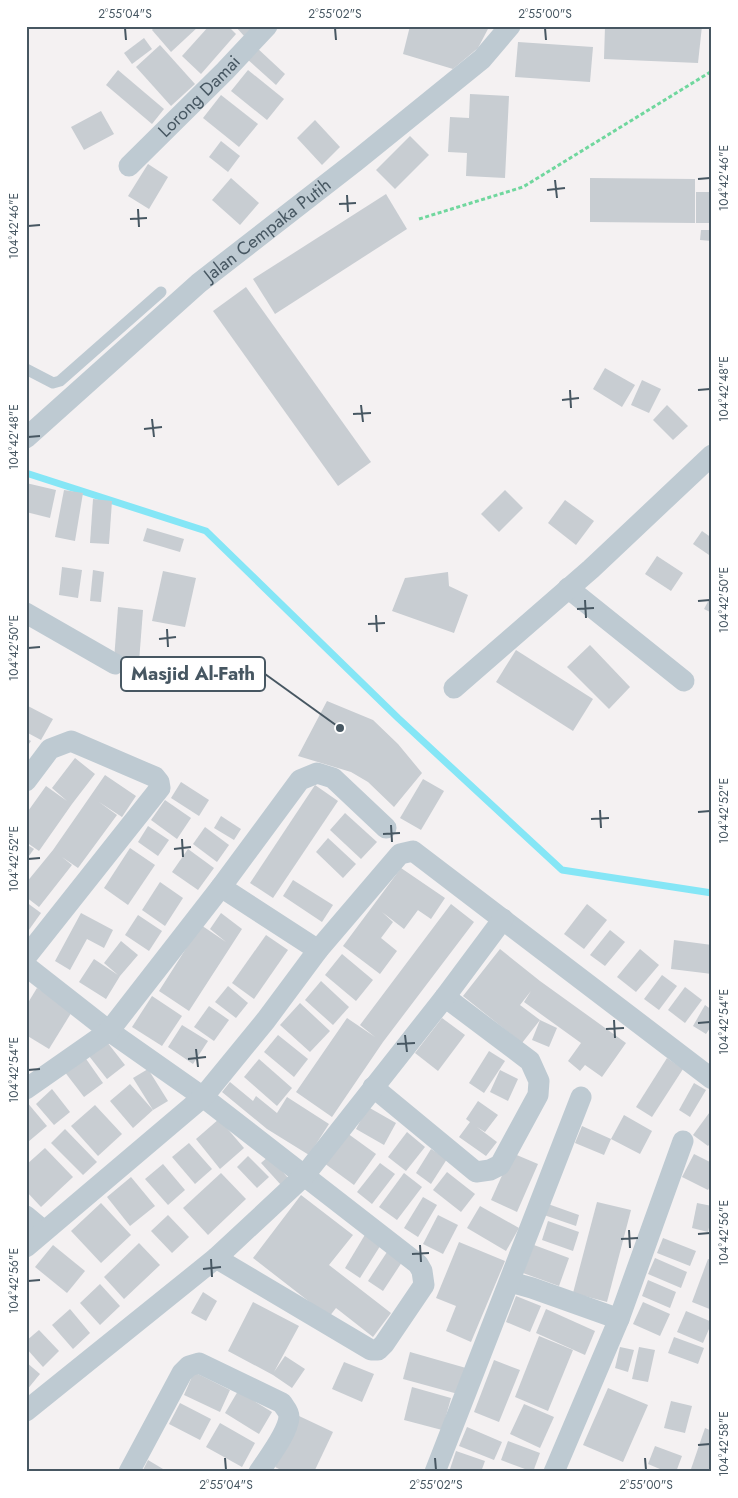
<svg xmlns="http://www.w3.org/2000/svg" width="738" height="1498" viewBox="0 0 738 1498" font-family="Jost,sans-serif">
	<rect width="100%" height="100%" fill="#f4f1f2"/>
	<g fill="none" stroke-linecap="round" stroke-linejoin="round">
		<!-- stream -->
		<polyline stroke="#85e6f6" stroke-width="7" points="26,473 206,531 398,718 562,870 712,893"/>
	</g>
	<!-- building -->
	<g fill="#c8cdd2">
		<polygon points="155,26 199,26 171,52 152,30"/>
		<polygon points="209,26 228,26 236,34 201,74 182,56"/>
		<polygon points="235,26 256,26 245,37"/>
		<polygon points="410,26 487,26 489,27 478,48 453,69 403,54"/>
		<polygon points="605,26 702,26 698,63 604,59"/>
		<polygon points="144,38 152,49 132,64 124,53"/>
		<polygon points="518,42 593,47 590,82 515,77"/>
		<polygon points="160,45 195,84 171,106 136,67"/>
		<polygon points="256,47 285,74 276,85 246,58"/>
		<polygon points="118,70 164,109 152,124 106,85"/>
		<polygon points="248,70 284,99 267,120 231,91"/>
		<polygon points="470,94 509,96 505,178 466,176 467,153 448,152 450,117 469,118"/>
		<polygon points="221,95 258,124 239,147 203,118"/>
		<polygon points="101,111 114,134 84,150 71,127"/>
		<polygon points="315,120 340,147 322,165 297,138"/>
		<polygon points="410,136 429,155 395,189 376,170"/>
		<polygon points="221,141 240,156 228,172 209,157"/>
		<polygon points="148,164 168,177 149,209 128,196"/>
		<polygon points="231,178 259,203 240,225 212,200"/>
		<polygon points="590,178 695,179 695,223 590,222"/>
		<rect x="696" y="192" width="16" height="31"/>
		<polygon points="386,194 407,229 275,314 253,279"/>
		<polygon points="701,230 712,230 712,241 700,240"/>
		<polygon points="246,287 371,462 338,486 213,311"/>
		<polygon points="605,368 635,385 622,407 593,389"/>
		<polygon points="642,380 661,389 649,413 631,405"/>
		<polygon points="667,405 688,426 673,440 653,420"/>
		<polygon points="26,483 56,490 50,518 26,512"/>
		<polygon points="64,490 83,493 75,541 55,537"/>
		<polygon points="505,490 523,508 499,532 481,514"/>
		<polygon points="93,499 112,501 109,544 90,543"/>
		<polygon points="565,500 594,521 576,545 548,523"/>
		<polygon points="147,528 184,539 180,552 143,541"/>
		<polygon points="702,531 712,538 712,557 693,544"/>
		<polygon points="657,556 683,573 671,591 645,574"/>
		<polygon points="62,567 82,570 78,598 59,595"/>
		<polygon points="93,570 104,572 101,602 90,601"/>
		<polygon points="163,571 196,578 185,627 152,621"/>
		<polygon points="448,572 449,586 468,595 454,633 392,611 405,578"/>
		<polygon points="712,594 712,613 704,609"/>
		<polygon points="118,607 143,610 139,662 114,660"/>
		<polygon points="590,645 630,687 609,709 567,667"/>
		<polygon points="516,650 593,699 573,731 496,682"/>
		<polygon points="327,701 373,720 398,744 422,773 394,807 368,782 351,772 298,756"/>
		<polygon points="26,705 53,719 41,740 26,732"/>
		<polygon points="26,738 31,741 26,748"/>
		<polygon points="75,758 95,774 72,804 39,851 26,842 26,814 46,786 67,801 52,788"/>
		<polygon points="105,775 136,796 122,817 99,802 117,815 78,868 62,857 72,865 39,907 26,897 26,883 53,850"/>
		<polygon points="423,779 444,791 421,830 400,818"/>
		<polygon points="181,782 209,800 199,816 171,798"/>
		<polygon points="315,785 338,801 273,898 250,883"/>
		<polygon points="165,800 191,818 177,839 151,820"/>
		<polygon points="345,813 377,842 361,859 330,830"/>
		<polygon points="221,816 241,829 234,840 214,828"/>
		<polygon points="148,826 169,840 158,856 138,842"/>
		<polygon points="205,827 229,845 217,862 193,844"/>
		<polygon points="328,838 356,864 343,878 316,852"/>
		<polygon points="26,844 34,849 26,860"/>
		<polygon points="130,848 155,865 128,905 104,888"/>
		<polygon points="188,849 214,868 198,890 172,872"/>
		<polygon points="401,868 445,898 431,919 406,902 418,910 404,929 382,912 393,922 381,938 397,951 380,974 343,946"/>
		<polygon points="293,880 333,905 322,922 283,896"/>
		<polygon points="160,882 183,898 165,926 142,910"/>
		<polygon points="26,902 41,913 26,934"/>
		<polygon points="451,904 474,922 383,1042 332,1117 296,1092 347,1018 375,1037 360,1025"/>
		<polygon points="587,904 607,920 584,949 564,934"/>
		<polygon points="81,913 113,930 104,948 87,939 70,970 55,961"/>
		<polygon points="221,913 242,929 189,1011 159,991 201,925 226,942 210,929"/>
		<polygon points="138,915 162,931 149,951 125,935"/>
		<polygon points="610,930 625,942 605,966 590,955"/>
		<polygon points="266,935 288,950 254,999 232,983"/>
		<polygon points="674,940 712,945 712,974 671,969"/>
		<polygon points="121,941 138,955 120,976 106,999 79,982 94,959 118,975 104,963"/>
		<polygon points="500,949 540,981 626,1043 602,1077 585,1065 580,1071 568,1061 581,1043 524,1002 531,991 520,1005 540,1020 557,1028 549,1047 532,1040 540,1020 522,1043 463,996"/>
		<polygon points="640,949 659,965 636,992 617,977"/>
		<polygon points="342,954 373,980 356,1001 325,975"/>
		<polygon points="662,975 677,986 659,1010 644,999"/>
		<polygon points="321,981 349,1007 333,1025 305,1000"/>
		<polygon points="228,986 248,1003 236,1018 215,1002"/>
		<polygon points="685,987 702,1000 685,1023 668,1010"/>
		<polygon points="37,988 73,1010 49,1049 26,1035 26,1006"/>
		<polygon points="152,996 182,1016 162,1046 132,1027"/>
		<polygon points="300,1003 330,1031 310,1052 280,1025"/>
		<polygon points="705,1005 712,1010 712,1025 706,1034 693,1026"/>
		<polygon points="209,1006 229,1020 214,1041 194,1027"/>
		<polygon points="442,1018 465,1035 438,1071 415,1053"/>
		<polygon points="182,1025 208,1041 193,1064 168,1047"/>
		<polygon points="278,1035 308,1059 294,1077 264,1052"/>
		<polygon points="107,1042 125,1065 107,1079 89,1056"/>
		<polygon points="489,1051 505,1061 484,1093 469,1083"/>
		<polygon points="84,1056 103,1083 84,1097 64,1071"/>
		<polygon points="667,1058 683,1069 652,1117 636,1107"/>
		<polygon points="259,1059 292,1088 277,1106 244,1077"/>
		<polygon points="148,1069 168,1101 153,1110 133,1078"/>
		<polygon points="500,1070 518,1079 508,1101 490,1092"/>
		<polygon points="230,1082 253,1101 256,1096 277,1113 287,1097 329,1124 309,1155 267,1129 222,1092"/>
		<polygon points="694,1083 706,1090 690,1117 679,1110"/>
		<polygon points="130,1084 153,1110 133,1128 110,1101"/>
		<polygon points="52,1089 70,1112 54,1125 36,1104"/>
		<polygon points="26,1101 47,1126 28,1142 26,1140"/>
		<polygon points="478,1101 498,1115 485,1132 477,1127 497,1142 486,1156 459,1137 470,1122 466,1119"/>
		<polygon points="95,1105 122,1134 98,1156 71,1126"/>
		<polygon points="368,1107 396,1123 384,1145 356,1129"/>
		<polygon points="712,1109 712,1141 708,1146 693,1135"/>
		<polygon points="624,1115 652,1131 640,1154 611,1139"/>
		<polygon points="219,1119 244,1148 220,1169 196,1139"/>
		<polygon points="582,1126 611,1139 604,1155 575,1143"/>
		<polygon points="65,1129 97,1162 83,1175 51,1143"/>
		<polygon points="407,1132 425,1147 406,1171 388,1157"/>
		<polygon points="347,1133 376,1154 354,1185 324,1163"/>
		<polygon points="189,1143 212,1169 195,1184 172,1157"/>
		<polygon points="45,1148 73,1177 41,1207 26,1191 26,1165"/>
		<polygon points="431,1149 447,1159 431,1184 416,1173"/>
		<polygon points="512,1153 538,1164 517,1212 491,1200"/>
		<polygon points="694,1154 712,1163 712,1183 708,1190 682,1177"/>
		<polygon points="248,1156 269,1177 257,1188 237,1167"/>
		<polygon points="269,1156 289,1179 281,1185 261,1163"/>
		<polygon points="380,1163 395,1174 372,1204 357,1192"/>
		<polygon points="163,1164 185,1190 168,1205 145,1179"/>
		<polygon points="447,1172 475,1194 461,1212 433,1190"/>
		<polygon points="221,1173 246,1199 208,1235 183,1208"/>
		<polygon points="404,1173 422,1187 397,1220 379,1207"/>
		<polygon points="131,1177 155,1206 130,1226 107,1197"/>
		<polygon points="301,1195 353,1235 329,1265 391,1313 373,1337 336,1308 329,1317 253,1258"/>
		<polygon points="423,1197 437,1205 418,1237 404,1228"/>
		<polygon points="597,1202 631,1210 607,1302 573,1293"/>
		<polygon points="101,1203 131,1235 101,1263 71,1231"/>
		<polygon points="697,1203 712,1206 712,1215 708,1232 692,1228"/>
		<polygon points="548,1204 579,1215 576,1226 544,1215"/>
		<polygon points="480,1206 519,1228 506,1251 467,1228"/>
		<polygon points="168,1215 189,1237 172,1253 151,1231"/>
		<polygon points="438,1215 458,1225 443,1254 423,1244"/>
		<polygon points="548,1221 579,1232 573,1251 542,1240"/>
		<polygon points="366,1233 382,1243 360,1278 345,1268"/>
		<polygon points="663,1238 696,1251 690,1266 657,1253"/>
		<polygon points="459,1242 505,1261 471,1342 446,1331 456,1306 436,1298"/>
		<polygon points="139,1243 160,1265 124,1299 104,1277"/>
		<polygon points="53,1245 85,1271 67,1293 35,1267"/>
		<polygon points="534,1245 569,1258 559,1286 523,1273"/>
		<polygon points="387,1252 402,1262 383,1291 368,1281"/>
		<polygon points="655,1258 687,1272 681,1288 648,1274"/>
		<polygon points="708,1259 712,1260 712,1310 692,1302"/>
		<polygon points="648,1280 676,1292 670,1308 642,1296"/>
		<polygon points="100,1284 120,1306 100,1325 80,1303"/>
		<polygon points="203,1292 217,1301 206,1321 191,1313"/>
		<polygon points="516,1296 541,1306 530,1332 506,1322"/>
		<polygon points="253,1302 299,1326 274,1372 285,1356 305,1369 292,1388 273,1375 228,1351"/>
		<polygon points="643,1302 670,1314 660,1336 633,1324"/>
		<polygon points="70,1309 90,1333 73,1349 52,1325"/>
		<polygon points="546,1309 595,1331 585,1355 536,1333"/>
		<polygon points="686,1311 712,1322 703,1343 677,1332"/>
		<polygon points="39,1330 59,1351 43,1367 26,1348 26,1341"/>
		<polygon points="539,1336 573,1350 548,1411 515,1397"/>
		<polygon points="674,1337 704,1348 698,1364 668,1353"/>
		<polygon points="620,1347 634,1350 628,1372 615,1368"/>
		<polygon points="639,1347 655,1350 648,1382 632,1379"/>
		<polygon points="410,1352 466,1368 458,1394 403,1379"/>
		<polygon points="494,1360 520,1370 499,1422 474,1412"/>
		<polygon points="26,1362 40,1374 26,1391"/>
		<polygon points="344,1362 374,1374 362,1402 332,1389"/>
		<polygon points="194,1372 230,1390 220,1412 184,1395"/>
		<polygon points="412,1387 451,1398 442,1430 404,1420"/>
		<polygon points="608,1388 648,1405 623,1462 583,1445"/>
		<polygon points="238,1391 272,1412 259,1434 225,1413"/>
		<polygon points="671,1401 692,1406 685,1433 664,1428"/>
		<polygon points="180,1403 211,1419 200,1440 169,1424"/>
		<polygon points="524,1404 554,1417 540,1448 510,1434"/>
		<polygon points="299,1416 333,1432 314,1472 285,1472 275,1467"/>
		<polygon points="220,1423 255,1443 242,1467 206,1447"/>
		<polygon points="467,1427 502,1442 494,1460 459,1446"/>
		<polygon points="705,1428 712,1431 712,1472 690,1472"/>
		<polygon points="508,1441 540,1453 533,1472 501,1460"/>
		<polygon points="655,1446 682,1456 676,1472 667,1472 648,1464"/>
		<polygon points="456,1451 485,1461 481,1472 449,1472"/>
		<polygon points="148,1460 168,1472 142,1472"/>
	</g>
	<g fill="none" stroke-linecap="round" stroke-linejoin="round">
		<!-- path -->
		<polyline stroke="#70d79e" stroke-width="3" stroke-dasharray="4 2.5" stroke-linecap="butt" points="419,219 523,187 712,71"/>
		<!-- service -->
		<polyline stroke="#becad2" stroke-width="11" points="26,369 53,383 60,381 161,292"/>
		<!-- minor -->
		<g stroke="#becad2" stroke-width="21">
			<path id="s1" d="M129 166 225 71 267 26"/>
			<path id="s2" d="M26 438 199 283 356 161 482 59 510 26"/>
			<polyline points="568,588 684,681"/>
			<polyline points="26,613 115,664"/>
			<polyline points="454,688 591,569 712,455"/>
			<polyline points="26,781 50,749 71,741 155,777 159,782 160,788 26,957"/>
			<polyline points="221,887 318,950"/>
			<polyline points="26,966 109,1031 203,1097 418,1264 422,1271 424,1285 384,1344 378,1350 371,1350 216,1258"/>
			<polyline points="373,1087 476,1172 490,1170 500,1165 538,1095 539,1081 530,1061 445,997"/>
			<polyline points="26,1089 109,1031 221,887 300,780 317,773 333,778 386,828"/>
			<polyline points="26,1216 44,1231"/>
			<polyline points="26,1247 203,1097 266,1020 318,950 400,854 413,851 712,1079"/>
			<polyline points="510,1282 532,1288 619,1319"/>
			<polyline points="26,1411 216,1258 304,1176 445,997 503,919"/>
			<path d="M129 1472 182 1373 189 1366 199 1363 282 1403C285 1408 289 1411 289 1417 288 1433 268 1458 259 1472"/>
			<polyline points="435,1472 581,1097"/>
			<polyline points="554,1472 619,1319 683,1141"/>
		</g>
	</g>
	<!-- ticks -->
	<path fill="none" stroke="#475762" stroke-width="2" d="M125 28 126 40M335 28 336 40M545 28 546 40M698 179 710 178M555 180 557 198M547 190 565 188M347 195 348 212M339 204 356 203M138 209 139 227M130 219 147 218M28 226 40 225M570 390 571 408M698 390 710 389M562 400 579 398M361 405 363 422M353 414 371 413M152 419 154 437M144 429 162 427M28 437 40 436M585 600 586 618M698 601 710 600M577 609 594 608M376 615 377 632M368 624 385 623M167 629 168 647M159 639 176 637M28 648 40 647M600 810 601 828M698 812 710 811M591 819 609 818M391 825 392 842M383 834 400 833M182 839 183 857M174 849 191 847M28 859 40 858M614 1020 615 1038M698 1023 710 1022M606 1029 624 1028M405 1035 407 1052M397 1044 415 1043M196 1049 198 1067M188 1059 206 1057M28 1070 40 1069M629 1230 630 1248M698 1234 710 1233M621 1239 638 1238M420 1245 421 1262M412 1254 429 1253M211 1259 212 1277M203 1269 221 1267M28 1281 40 1280M698 1445 710 1444M225 1458 226 1470M435 1458 436 1470M645 1458 646 1470"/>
	<g text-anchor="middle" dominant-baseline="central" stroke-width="4.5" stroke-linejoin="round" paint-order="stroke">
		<!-- street labels -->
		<g font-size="18" fill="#475762" stroke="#fff">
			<text stroke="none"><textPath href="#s1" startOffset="99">Lorong Damai</textPath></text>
			<text stroke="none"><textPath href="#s2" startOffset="319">Jalan Cempaka Putih</textPath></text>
		</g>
	</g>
	<!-- callouts -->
	<path fill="none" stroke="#475762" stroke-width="2" d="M340 728L265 674"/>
	<circle fill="#475762" stroke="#fff" stroke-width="2" cx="340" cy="728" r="5"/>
	<rect fill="#fff" stroke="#475762" stroke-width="2" x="121" y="657" width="144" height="34" rx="5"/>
	<g font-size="19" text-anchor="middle" font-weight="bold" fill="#475762">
		<text x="193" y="680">Masjid Al-Fath</text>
	</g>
	<!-- border -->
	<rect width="738" height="1498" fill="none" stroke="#ffffff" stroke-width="55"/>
	<rect x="28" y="28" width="682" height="1442" fill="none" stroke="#475762" stroke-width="2"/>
	<g font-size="12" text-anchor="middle" fill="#475762">
		<text x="125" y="18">2°55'04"S</text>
		<text x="335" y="18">2°55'02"S</text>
		<text x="545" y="18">2°55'00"S</text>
		<text transform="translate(724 178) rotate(-90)" y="4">104°42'46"E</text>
		<text transform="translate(14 226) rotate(-90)" y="4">104°42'46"E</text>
		<text transform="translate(724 389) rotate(-90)" y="4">104°42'48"E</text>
		<text transform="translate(14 437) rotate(-90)" y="4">104°42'48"E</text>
		<text transform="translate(724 600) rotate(-90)" y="4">104°42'50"E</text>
		<text transform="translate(14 648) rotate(-90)" y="4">104°42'50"E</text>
		<text transform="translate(724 811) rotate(-90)" y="4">104°42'52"E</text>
		<text transform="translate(14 859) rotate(-90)" y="4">104°42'52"E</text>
		<text transform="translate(724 1022) rotate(-90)" y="4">104°42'54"E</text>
		<text transform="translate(14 1070) rotate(-90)" y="4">104°42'54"E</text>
		<text transform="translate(724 1233) rotate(-90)" y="4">104°42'56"E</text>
		<text transform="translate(14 1281) rotate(-90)" y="4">104°42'56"E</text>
		<text transform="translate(724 1444) rotate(-90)" y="4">104°42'58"E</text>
		<text x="226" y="1489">2°55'04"S</text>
		<text x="436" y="1489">2°55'02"S</text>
		<text x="646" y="1489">2°55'00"S</text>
	</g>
</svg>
